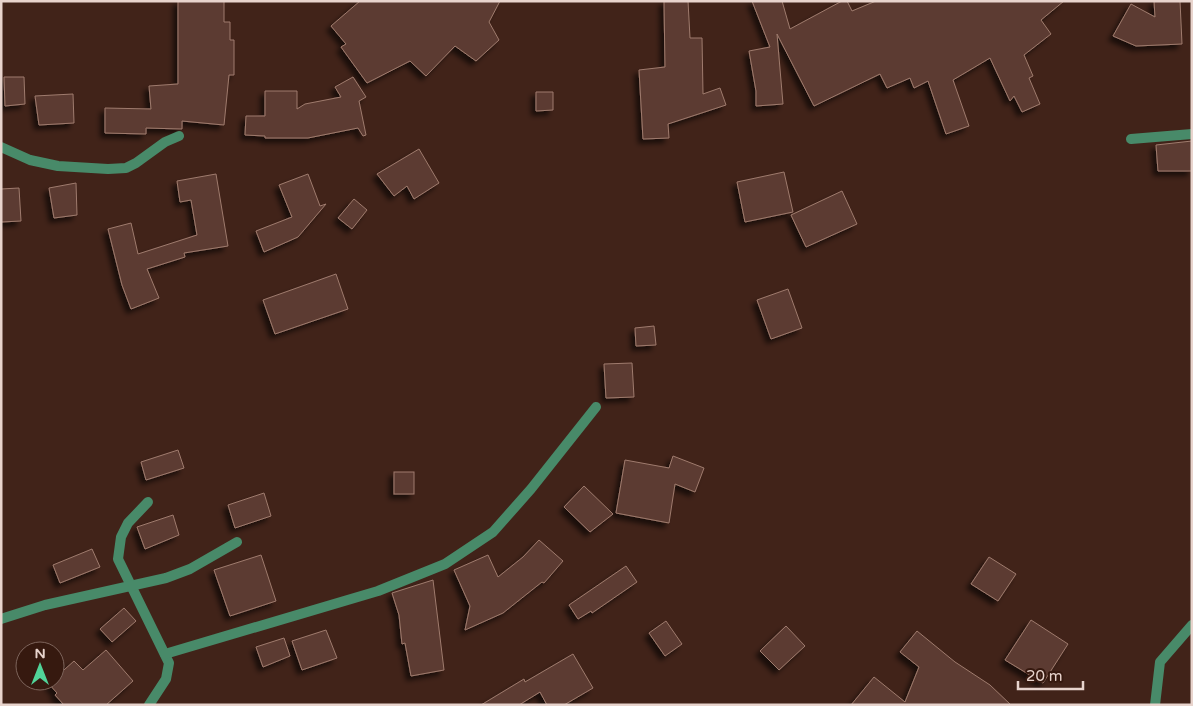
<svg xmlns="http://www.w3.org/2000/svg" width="1193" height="706" viewBox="0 0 1193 706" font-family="'Varela Round',sans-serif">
	<defs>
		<filter id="shadow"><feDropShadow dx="-4.5" dy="4.5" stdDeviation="2.5" flood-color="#0009"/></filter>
	</defs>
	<rect width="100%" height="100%" fill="#412319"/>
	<!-- building -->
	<g fill="#5b3b30" stroke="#9f7b6e" filter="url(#shadow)">
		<polygon points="178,1 224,1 224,22 230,22 230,40 234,40 234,75 229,75 224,125 182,121 182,129 146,128 146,134 105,133 105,108 151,109 149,86 178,84"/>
		<polygon points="360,1 500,1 489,22 499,40 476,61 455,46 426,76 410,61 367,83 341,47 346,44 331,26"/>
		<polygon points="664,1 688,1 690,38 702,38 703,94 720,88 726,105 668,124 669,138 643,139 639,70 665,67"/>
		<polygon points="752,1 782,1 790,29 842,1 847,1 852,11 876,1 1064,1 1041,20 1051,34 1024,55 1033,76 1029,78 1040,104 1022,112 1014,96 1010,101 990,58 953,80 969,126 946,134 928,81 914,88 910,78 887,88 880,74 814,106 777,34 783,104 756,106 756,91 749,51 770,47"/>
		<polygon points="1154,1 1180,1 1182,44 1136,46 1113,36 1131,4 1155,17"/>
		<polygon points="4,77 24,77 25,104 5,106"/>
		<polygon points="353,77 366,97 359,101 366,135 363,136 358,128 308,138 265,138 265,136 245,135 246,116 265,116 265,91 297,91 297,109 305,104 341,97 335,87"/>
		<polygon points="536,92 553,92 553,110 536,111"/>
		<polygon points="73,94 74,123 39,125 35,96"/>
		<polygon points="1192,141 1192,171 1158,171 1156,145"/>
		<polygon points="419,149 439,183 414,199 407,186 394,196 377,174"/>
		<polygon points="784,172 793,212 745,222 737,182"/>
		<polygon points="216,174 228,246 184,253 185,257 147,269 159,298 131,309 122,285 108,229 131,223 138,254 197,235 191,200 180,202 177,181"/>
		<polygon points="308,174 320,206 326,204 298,237 264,252 256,231 292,217 279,185"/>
		<polygon points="76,183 77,215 54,218 49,188"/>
		<polygon points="19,188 21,221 1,222 1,189"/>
		<polygon points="842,191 857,224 806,247 791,215"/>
		<polygon points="354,199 367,210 352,229 338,218"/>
		<polygon points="336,274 348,309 275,334 263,300"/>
		<polygon points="788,289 802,328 771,339 757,300"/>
		<polygon points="654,326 656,345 636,346 635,328"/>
		<polygon points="632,363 634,397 606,398 604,364"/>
		<polygon points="178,450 184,468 146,480 141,462"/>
		<polygon points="673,456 704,468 695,492 675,484 669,523 616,513 625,460 669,468"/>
		<rect x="394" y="472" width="20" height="22"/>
		<polygon points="584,486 613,514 590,532 564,507"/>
		<polygon points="264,493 271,516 235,528 228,505"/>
		<polygon points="173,515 179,535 145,549 137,527"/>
		<polygon points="539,540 563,561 544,583 542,582 503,613 465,630 470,606 454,570 488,555 498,577 523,557"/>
		<polygon points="92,549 100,567 60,583 53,565"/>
		<polygon points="261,555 276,601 230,616 214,570"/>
		<polygon points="989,557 1016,574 998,601 971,584"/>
		<polygon points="626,566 637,582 592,613 591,611 578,619 569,605"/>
		<polygon points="433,580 444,670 411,676 405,643 402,644 399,615 392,593"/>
		<polygon points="124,608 136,621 112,642 100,629"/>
		<polygon points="1031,620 1068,644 1043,683 1005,660"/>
		<polygon points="666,621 682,644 665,656 649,633"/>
		<polygon points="786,626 805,646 779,670 760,651"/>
		<polygon points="326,630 337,658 302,670 292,641"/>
		<polygon points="917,631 955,662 990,685 1011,705 851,705 874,677 905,702 919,667 900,652"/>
		<polygon points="284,638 290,656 263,667 256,647"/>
		<polygon points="106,650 133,681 106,705 64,705 55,695 57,693 49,684 55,681 55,678 74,661 83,670"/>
		<polygon points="573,654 593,688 564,705 547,705 540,692 519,705 481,705 524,679 525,682"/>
	</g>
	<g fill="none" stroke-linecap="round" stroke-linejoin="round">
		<!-- street -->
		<g stroke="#488a69" stroke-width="10">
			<polyline points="1131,139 1192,134"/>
			<polyline points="1,147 30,160 58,166 108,169 126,168 136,163 165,142 179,136"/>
			<polyline points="148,502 128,523 121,537 118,559 169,663 166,679 149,705"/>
			<polyline points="1,619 45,605 166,578 190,569 237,542"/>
			<polyline points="165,654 378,591 445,564 493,532 531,489 596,407"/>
			<polyline points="1155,705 1160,662 1192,625"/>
		</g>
	</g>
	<!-- border -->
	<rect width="1193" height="706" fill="none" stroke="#e8d4cd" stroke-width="5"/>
	<!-- north arrow -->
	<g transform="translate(40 666)"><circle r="24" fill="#36190f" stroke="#7d645b"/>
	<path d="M0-4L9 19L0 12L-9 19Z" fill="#51d398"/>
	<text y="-8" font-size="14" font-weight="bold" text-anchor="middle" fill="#e8d4cd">N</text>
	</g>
	<!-- scale -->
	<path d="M1018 681v8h65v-8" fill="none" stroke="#e8d4cd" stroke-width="2.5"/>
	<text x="1026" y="681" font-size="15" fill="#e8d4cd" stroke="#36190f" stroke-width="4" paint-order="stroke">20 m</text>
</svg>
